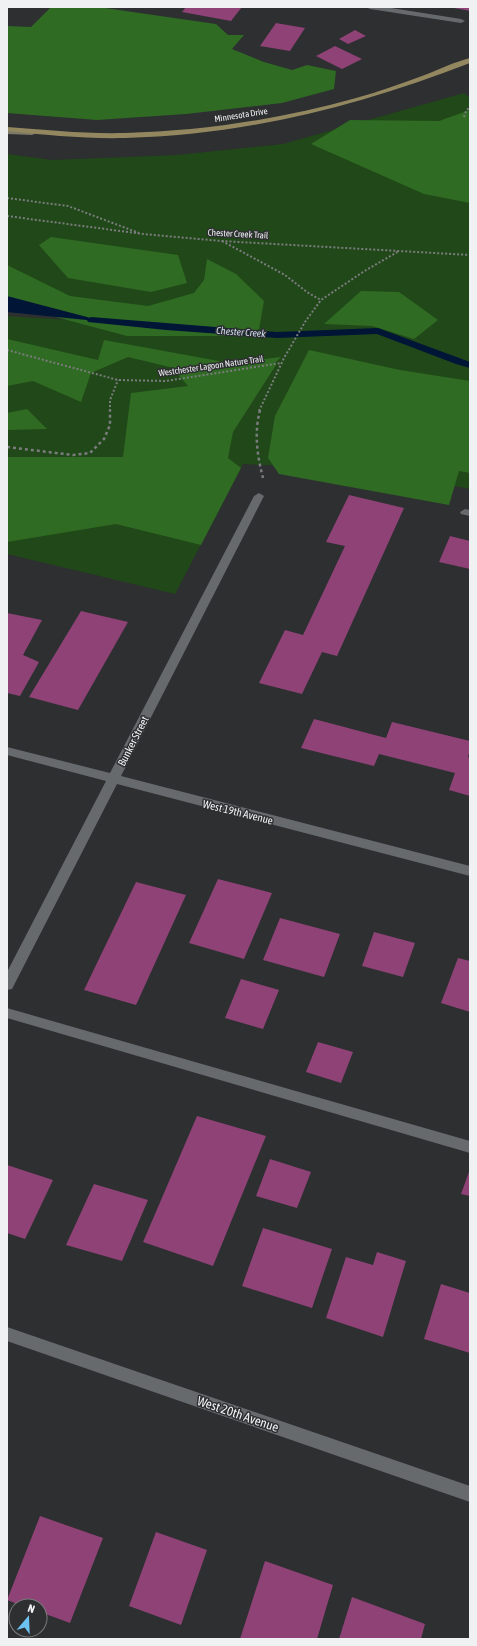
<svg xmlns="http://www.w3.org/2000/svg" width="477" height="1646" viewBox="0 0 477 1646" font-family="'Asap Condensed',sans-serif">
	<rect width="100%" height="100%" fill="#2d2f31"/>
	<!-- green -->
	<polygon fill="#214818" points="464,93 470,98 470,489 375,471 243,464 175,594 7,554 7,316 103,322 7,296 7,154 52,160 177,155 283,144"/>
	<!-- forest -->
	<g fill="#2f6b23">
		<polygon points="51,7 98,7 216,24 228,35 244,35 232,49 264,62 292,70 307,65 336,71 334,89 282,103 186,114 97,120 7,113 7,26 31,27"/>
		<polygon points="470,110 470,203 424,194 311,144 350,120 439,121"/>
		<polygon points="51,237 178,255 187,283 151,292 68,278 39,245"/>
		<polygon points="207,259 236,274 264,301 259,329 242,336 127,336 7,304 7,265 70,296 148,306 194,293 204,280"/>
		<polygon points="361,291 399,292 438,320 414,339 372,326 324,324"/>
		<polygon points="7,339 98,360 104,340 230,363 281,357 274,364 276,365 233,432 228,458 241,468 201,545 116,524 7,542 7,457 123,457 131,393 188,386 174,370 178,369 128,357 91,373 81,402 33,381 7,386"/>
		<polygon points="309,350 400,370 470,381 470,473 459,471 449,505 279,474 268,458 275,416"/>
		<polygon points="27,409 47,429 7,430 7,413"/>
	</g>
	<!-- water -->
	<polygon fill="#011537" points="7,296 106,322 7,312"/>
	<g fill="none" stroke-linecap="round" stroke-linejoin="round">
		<!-- stream -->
		<polygon fill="#011537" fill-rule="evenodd" points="91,317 277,332 378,328 470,362 470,368 456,364 377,334 277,338 166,330 88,322 87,320"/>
	</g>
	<!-- building -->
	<g fill="#8e4276">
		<polygon points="186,7 242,7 231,21 182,12"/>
		<polygon points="454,7 470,7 470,11 454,8"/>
		<polygon points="276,23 305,28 290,51 260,46"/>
		<polygon points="355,30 366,36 348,44 339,39"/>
		<polygon points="335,46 362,59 342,69 316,56"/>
		<polygon points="349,495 404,508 337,656 322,652 302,694 259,683 285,630 303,635 345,546 326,542"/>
		<polygon points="450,536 470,541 470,569 439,562"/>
		<polygon points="81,611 128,622 78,710 29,697"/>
		<polygon points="7,613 42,620 23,655 39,662 20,696 7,693"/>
		<polygon points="314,719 386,738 392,722 470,741 470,750 468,757 470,758 470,796 449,790 455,773 379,754 374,766 301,748"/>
		<polygon points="218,879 272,893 244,959 189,943"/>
		<polygon points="136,882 186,895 136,1005 84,990"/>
		<polygon points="280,918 340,934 324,977 263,960"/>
		<polygon points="374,932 415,943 403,977 362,966"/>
		<polygon points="458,958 470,961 470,1012 441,1003"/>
		<polygon points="241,979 279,990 263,1029 225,1018"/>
		<polygon points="318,1042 353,1052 341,1083 306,1072"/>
		<polygon points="197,1116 266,1136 213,1266 143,1242"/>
		<polygon points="270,1159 311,1172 297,1208 256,1196"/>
		<polygon points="7,1165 53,1180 25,1239 7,1233"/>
		<polygon points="470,1169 470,1196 461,1194"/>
		<polygon points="94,1184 148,1200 122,1261 66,1245"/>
		<polygon points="263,1228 332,1249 312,1308 242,1286"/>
		<polygon points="377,1252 406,1261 383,1337 326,1318 346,1257 373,1265"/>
		<polygon points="441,1284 470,1293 470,1353 424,1339"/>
		<polygon points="40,1516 103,1538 70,1623 40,1612 40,1606 23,1606 7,1600"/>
		<polygon points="156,1532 207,1550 181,1625 129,1606"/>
		<polygon points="265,1561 333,1585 317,1639 240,1639"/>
		<polygon points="352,1597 425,1624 421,1639 339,1639"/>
	</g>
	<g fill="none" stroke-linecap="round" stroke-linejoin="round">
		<!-- path-far1 -->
		<g stroke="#7a7c7e" stroke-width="2" stroke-dasharray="2 2" stroke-linecap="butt">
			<polyline points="464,117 466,111 470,107"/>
			<polyline points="7,198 68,206 139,233"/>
			<polyline points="7,216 143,234 221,241 470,255"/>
			<polyline points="222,241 285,275 307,292 321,300"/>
			<polyline points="7,350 118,380 166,381 281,363"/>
			<polyline points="110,411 110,400 118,380"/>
			<polyline points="259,411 284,358 305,322 321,300 363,272 399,251"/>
		</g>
		<!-- path -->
		<g stroke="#7a7c7e" stroke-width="2.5" stroke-dasharray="3 3" stroke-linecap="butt">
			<path d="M260 410C254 433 257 455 263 478"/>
			<polyline points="7,447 73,455 90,453 104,439 110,425 110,410"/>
		</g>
		<!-- minor -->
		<g fill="#676a6d" fill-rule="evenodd">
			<polygon points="366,7 385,7 461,19 465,21 461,23 370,9"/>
			<polygon points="259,493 264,496 121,776 470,866 470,876 117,784 12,989 7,990 7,972 106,781 7,755 7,747 110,773 254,496"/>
			<polygon points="465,509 470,510 470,516 461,514 460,512"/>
			<polygon points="7,1008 470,1141 470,1153 7,1018"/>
			<polygon points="7,1327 470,1486 470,1502 7,1341"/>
		</g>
		<!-- secondary -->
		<polygon fill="#7d7967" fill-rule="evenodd" points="7,130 32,131 36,133 32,135 7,134"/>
		<!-- primary -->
		<path fill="#938760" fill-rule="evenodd" d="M470 58V63C358 106 246 135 125 138 86 139 46 135 7 131V127C46 130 86 134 125 133 203 131 281 119 356 98 378 92 400 84 422 76 438 70 454 62 470 58Z"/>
	</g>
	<g text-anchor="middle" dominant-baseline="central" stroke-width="3" stroke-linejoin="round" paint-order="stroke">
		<!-- far-street labels -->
		<g font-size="9" fill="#eff1f2" stroke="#2d2f31">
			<text transform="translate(241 115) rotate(-9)">Minnesota Drive</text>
			<text transform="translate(238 234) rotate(3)">Chester Creek Trail</text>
			<text transform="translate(211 366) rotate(-8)">Westchester Lagoon Nature Trail</text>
		</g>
		<!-- far-water labels -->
		<g font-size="10" font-style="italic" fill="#cfdcf0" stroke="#2d2f31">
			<text transform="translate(241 332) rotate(4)">Chester Creek</text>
		</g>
		<!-- street labels -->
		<g font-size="11" fill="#eff1f2" stroke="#2d2f31">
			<text transform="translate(133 741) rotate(-63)">Bunker Street</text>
			<text transform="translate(238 812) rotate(14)">West 19th Avenue</text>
		</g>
		<!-- near-street labels -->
		<g font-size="13" fill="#eff1f2" stroke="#2d2f31">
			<text transform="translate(238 1414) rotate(19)">West 20th Avenue</text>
		</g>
	</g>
	<!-- border -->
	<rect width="477" height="1646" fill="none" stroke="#eff1f2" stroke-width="16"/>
	<!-- north arrow -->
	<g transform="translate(28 1618) rotate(19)"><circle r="19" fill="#2d2f31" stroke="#7b7d7e"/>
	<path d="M0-3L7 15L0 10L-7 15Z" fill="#6cc3f2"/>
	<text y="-6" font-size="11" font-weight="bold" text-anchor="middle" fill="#eff1f2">N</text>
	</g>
</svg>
